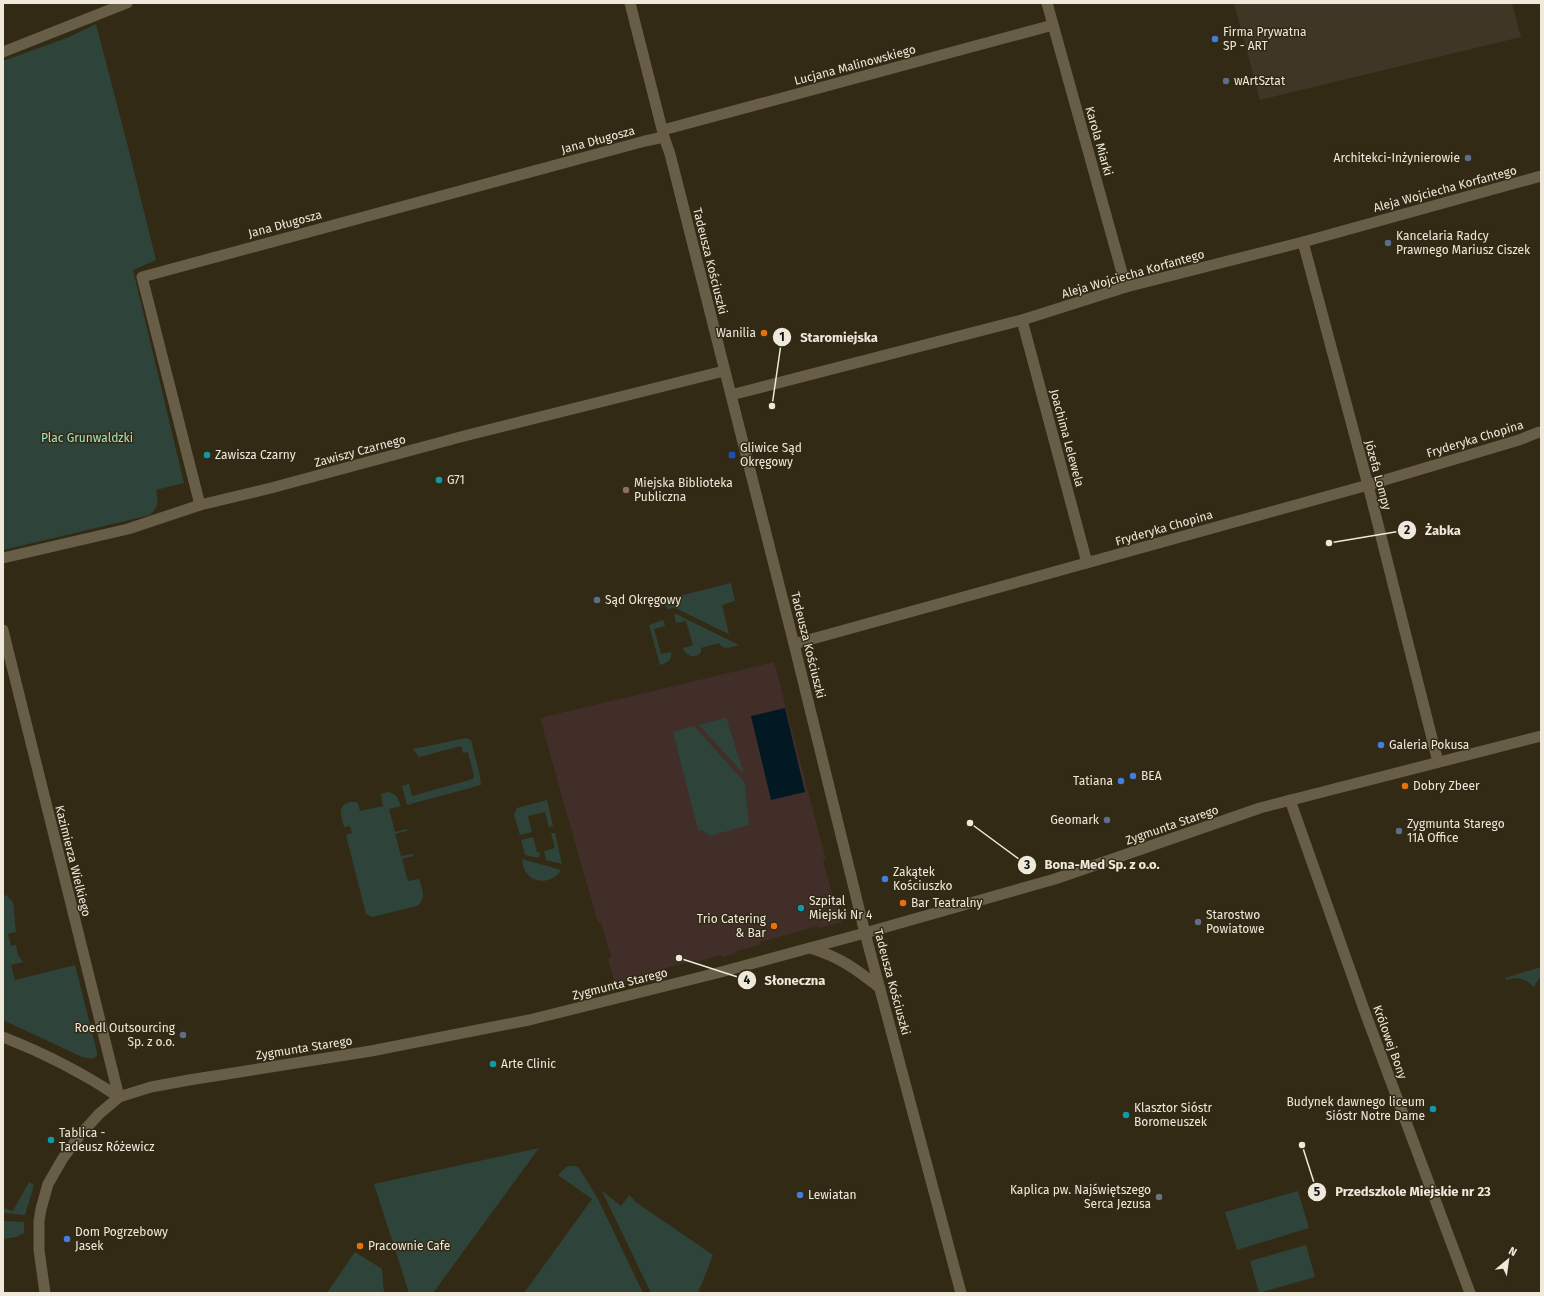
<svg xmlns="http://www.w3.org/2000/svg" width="1544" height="1296" viewBox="0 0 1544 1296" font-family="'Fira Sans',sans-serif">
	<rect width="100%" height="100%" fill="#332a15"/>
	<!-- industrial -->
	<polygon fill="#3f3625" points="1234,3 1512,3 1521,37 1260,100"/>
	<!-- medical -->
	<polygon fill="#412e29" points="774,662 826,860 823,861 833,897 835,896 842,922 819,928 818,926 760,942 760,945 736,951 736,953 722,957 721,955 696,962 696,960 637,976 638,978 615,984 608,959 611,957 601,922 598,922 581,864 540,718"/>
	<!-- green -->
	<g fill="#2e443a">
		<path d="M96 24 127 143 156 260 133 270 184 483 156 490C158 503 159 505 150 515L3 550V61L69 37Z"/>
		<polygon points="731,583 735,601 722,605 729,634 675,608 667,609 665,604 675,601 675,597"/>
		<path d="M674 613 739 645C732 647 723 651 719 643L701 648V652C695 660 686 656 683 648L693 645 686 621 676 623Z"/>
		<path d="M663 620 665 626 654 629 661 654 671 652C673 660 667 663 660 665L649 625Z"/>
		<polygon points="725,718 727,720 744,774 699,725"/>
		<polygon points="694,726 745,783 749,825 710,836 704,831 698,830 673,732"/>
		<polygon points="466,738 471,740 480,776 481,785 407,805 402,786 409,784 412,796 473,779 474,776 468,752 463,753 461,746 419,757 413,749"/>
		<path d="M388 792C397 793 398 799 401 806L389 809 395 832 407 829V831L395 834 401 856 413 854V856L402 859 408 881 419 879C422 889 427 899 417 906L372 917 366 914 346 835 352 833 350 826 344 827C343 822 340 814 341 810 343 802 353 801 358 803L360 811 383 806 381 794Z"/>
		<polygon points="547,800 553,826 549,827 545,812 528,816 532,832 520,835 514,815 517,808"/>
		<polygon points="551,833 555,833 562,864 546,860 544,851 555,848"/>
		<polygon points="533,837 537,852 540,852 539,858 525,855 521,840"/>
		<path d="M522 859 561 870C553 883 534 885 526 872 523 868 523 863 522 859Z"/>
		<polygon points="6,895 13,902 16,932 8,934 11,946 16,945 18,955 23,962 11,965 15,980 75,965 97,1052 97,1056 92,1059 82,1057 3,1020 3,896"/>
		<path d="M1541 967V975L1534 987C1526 979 1517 976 1506 980L1505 978Z"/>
		<polygon points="539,1148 433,1293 409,1293 374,1184"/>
		<polygon points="570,1166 575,1166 579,1168 598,1199 643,1293 524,1293 592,1199 558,1175 566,1167"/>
		<polygon points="29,1182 34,1185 25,1215 3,1213 3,1208 13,1211"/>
		<polygon points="602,1191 621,1206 629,1195 637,1203 713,1255 698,1293 651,1293"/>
		<polygon points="1298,1191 1309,1228 1237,1250 1225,1212"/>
		<polygon points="3,1221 24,1222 24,1233 16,1237 3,1239"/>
		<polygon points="1306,1245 1315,1277 1259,1293 1250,1261"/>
		<polygon points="355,1252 382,1269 384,1293 327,1293"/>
	</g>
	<!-- water -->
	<polygon fill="#021924" points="785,708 805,792 771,800 751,716"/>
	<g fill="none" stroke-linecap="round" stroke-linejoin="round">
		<!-- minor -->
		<g stroke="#685e47" stroke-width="11">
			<polyline points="1047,3 1126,287"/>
			<polyline points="3,52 127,3"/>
			<polyline points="663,130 1053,25"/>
			<polyline points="1303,242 1368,485 1438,762"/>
			<polyline points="1022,320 1087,563"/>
			<polyline points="731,395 1022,320 1126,287 1303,242 1541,176"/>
			<polyline points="200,505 142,277 645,141 664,137"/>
			<polyline points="3,558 128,529 200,505 271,488 464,436 724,371"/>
			<polyline points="3,630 119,1097"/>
			<polyline points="794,644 1368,485 1519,440 1539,432"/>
			<polyline points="1290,800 1366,1015 1470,1293"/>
			<path d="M810 948C840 957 856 969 880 988"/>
			<path d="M3 1037C44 1053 83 1073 119 1097"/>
			<polyline points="45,1293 39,1250 39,1221 41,1209 48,1184 63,1158 80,1135 99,1114 119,1097 151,1087 189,1080 371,1051 529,1020 721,972 865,933 1055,879 1260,808 1541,736"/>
		</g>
		<!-- tertiary -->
		<polyline stroke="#685e47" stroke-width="11" points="630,3 664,137 670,154 794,644 865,933 961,1293"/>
	</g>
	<!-- markers -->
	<g fill="#3f7fe0" stroke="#332a15" stroke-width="1.5">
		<circle cx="1215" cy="39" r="4"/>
		<circle cx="1381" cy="745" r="4"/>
		<circle cx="1133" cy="776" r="4"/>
		<circle cx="1121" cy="781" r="4"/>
		<circle cx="885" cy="879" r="4"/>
		<circle cx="800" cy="1195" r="4"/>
		<circle cx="67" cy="1239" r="4"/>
	</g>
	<g fill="#5c6f8a" stroke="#332a15" stroke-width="1.5">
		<circle cx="1226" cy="81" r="4"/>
		<circle cx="1468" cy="158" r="4"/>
		<circle cx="1388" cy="243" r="4"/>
		<circle cx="597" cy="600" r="4"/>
		<circle cx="1107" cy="820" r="4"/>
		<circle cx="1399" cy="831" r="4"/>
		<circle cx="1198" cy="922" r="4"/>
		<circle cx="183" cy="1035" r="4"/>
	</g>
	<g fill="#e8710a" stroke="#332a15" stroke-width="1.5">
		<circle cx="764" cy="333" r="4"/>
		<circle cx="1405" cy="786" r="4"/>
		<circle cx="903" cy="903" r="4"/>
		<circle cx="774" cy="926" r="4"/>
		<circle cx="360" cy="1246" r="4"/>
	</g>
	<g fill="#0f9aa8" stroke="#332a15" stroke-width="1.5">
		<circle cx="207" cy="455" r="4"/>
		<circle cx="439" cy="480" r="4"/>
		<circle cx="801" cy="908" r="4"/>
		<circle cx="493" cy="1064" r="4"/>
		<circle cx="1433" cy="1109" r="4"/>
		<circle cx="1126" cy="1115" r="4"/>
		<circle cx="51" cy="1140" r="4"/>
	</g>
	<rect fill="#1a4fb4" stroke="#332a15" stroke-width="1.5" x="728" y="451" width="8" height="8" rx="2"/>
	<circle fill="#8d6e63" stroke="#332a15" stroke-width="1.5" cx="626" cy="490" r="4"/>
	<circle fill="#6b7280" stroke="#332a15" stroke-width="1.5" cx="1159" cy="1197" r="4"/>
	<g text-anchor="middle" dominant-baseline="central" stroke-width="3" stroke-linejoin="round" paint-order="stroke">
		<!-- poi labels -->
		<g font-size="12" fill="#efe9dc" stroke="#332a15" text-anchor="start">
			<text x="1223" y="32">Firma Prywatna<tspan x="1223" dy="14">SP - ART</tspan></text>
			<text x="1234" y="81">wArtSztat</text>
			<text x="1460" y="158" text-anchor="end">Architekci-Inżynierowie</text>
			<text x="1396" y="236">Kancelaria Radcy<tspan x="1396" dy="14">Prawnego Mariusz Ciszek</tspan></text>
			<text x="756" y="333" text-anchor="end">Wanilia</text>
			<text x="740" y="448">Gliwice Sąd<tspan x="740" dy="14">Okręgowy</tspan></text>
			<text x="215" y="455">Zawisza Czarny</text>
			<text x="447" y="480">G71</text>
			<text x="634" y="483">Miejska Biblioteka<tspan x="634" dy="14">Publiczna</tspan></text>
			<text x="605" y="600">Sąd Okręgowy</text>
			<text x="1389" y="745">Galeria Pokusa</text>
			<text x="1141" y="776">BEA</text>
			<text x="1113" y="781" text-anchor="end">Tatiana</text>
			<text x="1413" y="786">Dobry Zbeer</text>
			<text x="1099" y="820" text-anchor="end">Geomark</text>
			<text x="1407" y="824">Zygmunta Starego<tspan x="1407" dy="14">11A Office</tspan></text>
			<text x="893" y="872">Zakątek<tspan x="893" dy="14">Kościuszko</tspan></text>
			<text x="809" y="901">Szpital<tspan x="809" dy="14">Miejski Nr 4</tspan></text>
			<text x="911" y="903">Bar Teatralny</text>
			<text x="1206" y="915">Starostwo<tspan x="1206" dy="14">Powiatowe</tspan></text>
			<text x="766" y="919" text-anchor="end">Trio Catering<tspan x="766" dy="14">&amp; Bar</tspan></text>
			<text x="175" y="1028" text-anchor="end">Roedl Outsourcing<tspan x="175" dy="14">Sp. z o.o.</tspan></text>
			<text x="501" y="1064">Arte Clinic</text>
			<text x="1425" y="1102" text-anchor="end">Budynek dawnego liceum<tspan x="1425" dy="14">Sióstr Notre Dame</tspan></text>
			<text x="1134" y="1108">Klasztor Sióstr<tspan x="1134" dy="14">Boromeuszek</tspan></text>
			<text x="59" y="1133">Tablica -<tspan x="59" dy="14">Tadeusz Różewicz</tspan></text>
			<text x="1151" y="1190" text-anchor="end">Kaplica pw. Najświętszego<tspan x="1151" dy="14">Serca Jezusa</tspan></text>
			<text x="808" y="1195">Lewiatan</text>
			<text x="75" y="1232">Dom Pogrzebowy<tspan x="75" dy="14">Jasek</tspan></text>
			<text x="368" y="1246">Pracownie Cafe</text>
		</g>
		<!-- street labels -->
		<g font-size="12" fill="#efe9dc" stroke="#332a15">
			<text transform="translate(855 65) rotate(-15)">Lucjana Malinowskiego</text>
			<text transform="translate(598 140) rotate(-15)">Jana Długosza</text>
			<text transform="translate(1099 141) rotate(74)">Karola Miarki</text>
			<text transform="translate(1445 189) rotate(-15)">Aleja Wojciecha Korfantego</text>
			<text transform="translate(285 224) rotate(-15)">Jana Długosza</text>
			<text transform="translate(710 261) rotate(76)">Tadeusza Kościuszki</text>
			<text transform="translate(1133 274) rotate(-16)">Aleja Wojciecha Korfantego</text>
			<text transform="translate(1067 438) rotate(75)">Joachima Lelewela</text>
			<text transform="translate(1475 439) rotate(-17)">Fryderyka Chopina</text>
			<text transform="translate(360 451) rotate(-15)">Zawiszy Czarnego</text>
			<text transform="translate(1378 475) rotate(75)">Józefa Lompy</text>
			<text transform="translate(1164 528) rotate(-16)">Fryderyka Chopina</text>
			<text transform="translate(808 645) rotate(76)">Tadeusza Kościuszki</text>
			<text transform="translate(1172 825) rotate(-19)">Zygmunta Starego</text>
			<text transform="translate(73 861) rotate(76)">Kazimierza Wielkiego</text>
			<text transform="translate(892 982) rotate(75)">Tadeusza Kościuszki</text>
			<text transform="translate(620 984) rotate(-14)">Zygmunta Starego</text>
			<text transform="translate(1390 1042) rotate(70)">Królowej Bony</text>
			<text transform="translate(304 1048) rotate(-9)">Zygmunta Starego</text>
		</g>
		<!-- park labels -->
		<g font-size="12" fill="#a1e3c5" stroke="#332a15">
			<text x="87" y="438">Plac Grunwaldzki</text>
		</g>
	</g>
	<!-- callouts -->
	<path fill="none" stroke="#efe9dc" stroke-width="1.5" d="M772 406L782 337M1329 543L1407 530M970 823L1027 865M679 958L747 980M1302 1145L1317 1192"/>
	<g fill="#efe9dc" stroke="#332a15" stroke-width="1.5">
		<circle cx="772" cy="406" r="4"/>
		<circle cx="1329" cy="543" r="4"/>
		<circle cx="970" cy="823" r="4"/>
		<circle cx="679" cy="958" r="4"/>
		<circle cx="1302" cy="1145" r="4"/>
		<circle cx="782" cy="337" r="10"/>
		<circle cx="1407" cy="530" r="10"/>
		<circle cx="1027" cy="865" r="10"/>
		<circle cx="747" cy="980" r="10"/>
		<circle cx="1317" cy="1192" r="10"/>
	</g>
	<g font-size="12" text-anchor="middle" font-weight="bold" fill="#111">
		<text x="782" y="341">1</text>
		<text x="1407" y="534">2</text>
		<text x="1027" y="869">3</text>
		<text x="747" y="984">4</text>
		<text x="1317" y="1196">5</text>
	</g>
	<g font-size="13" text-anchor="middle" font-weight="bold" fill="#efe9dc" stroke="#332a15" stroke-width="3" stroke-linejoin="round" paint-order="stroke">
		<text x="839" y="342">Staromiejska</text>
		<text x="1443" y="535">Żabka</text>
		<text x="1102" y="869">Bona-Med Sp. z o.o.</text>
		<text x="795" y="985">Słoneczna</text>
		<text x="1413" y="1196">Przedszkole Miejskie nr 23</text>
	</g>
	<!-- border -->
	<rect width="1544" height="1296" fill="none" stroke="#efe9dc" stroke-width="8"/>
	<!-- north arrow -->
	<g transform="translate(1508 1260) rotate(29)" stroke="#332a15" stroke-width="3" paint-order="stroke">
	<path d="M0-3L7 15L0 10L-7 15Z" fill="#efe9dc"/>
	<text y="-6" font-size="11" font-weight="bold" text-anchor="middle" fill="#efe9dc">N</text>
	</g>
</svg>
